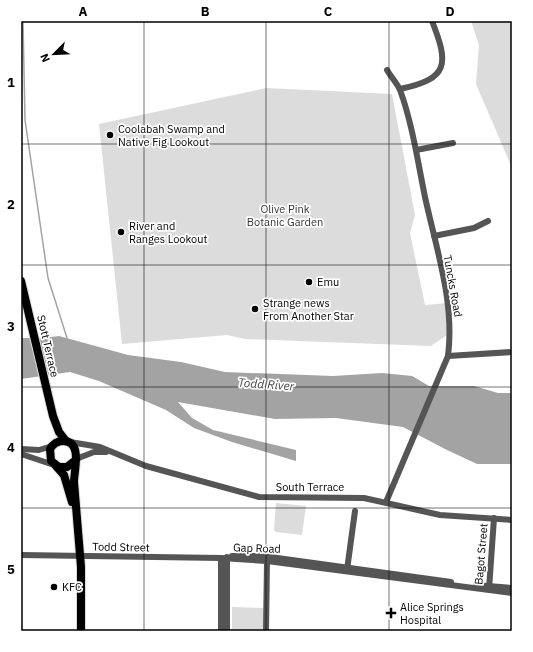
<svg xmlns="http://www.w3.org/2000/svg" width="533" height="652" viewBox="0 0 533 652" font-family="'IBM Plex Sans',sans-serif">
	<rect width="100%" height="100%" fill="#fff"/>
	<!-- green -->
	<g fill="#dcdcdc">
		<polygon points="471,21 512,21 512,168 476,84 479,45"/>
		<polygon points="266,88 392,94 415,215 410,233 425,305 448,303 450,333 431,346 245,339 227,335 122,344 99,124"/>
		<polygon points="276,503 306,506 302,535 276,532 274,530"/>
		<polygon points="232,607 264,608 264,631 232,631"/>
	</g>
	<!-- water -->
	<polygon fill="#a3a3a3" points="59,336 128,355 181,362 225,372 333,376 382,373 412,376 429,386 474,386 498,393 512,393 512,464 477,464 445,449 403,427 336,418 275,419 178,402 192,418 213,430 296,450 296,461 232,442 194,428 166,410 99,381 70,372 21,379 21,338 43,338"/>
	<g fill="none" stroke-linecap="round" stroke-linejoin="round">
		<!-- stream -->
		<polyline stroke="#a3a3a3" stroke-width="1.5" points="23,21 25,120 48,278 67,338"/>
		<defs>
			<g id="major">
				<polyline points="21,281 53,416 59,432 66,441"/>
				<path d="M76 460 67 467H59L51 461 50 449C53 444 57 441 63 441 83 441 74 470 74 482L81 567V631"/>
				<polyline points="56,466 64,475 72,502"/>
			</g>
		</defs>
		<!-- major casing -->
		<use href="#major" stroke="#dbdbdb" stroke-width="10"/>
		<!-- minor -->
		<g stroke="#555" stroke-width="6">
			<path d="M400 89C449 79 449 64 432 21"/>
			<polyline points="416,150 453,143"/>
			<polyline points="434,236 474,228 488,221"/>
			<polyline points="448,356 512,352"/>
			<polyline points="70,442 100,447 146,466 259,497 364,498 440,515 512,520"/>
			<polyline points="21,449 39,450 52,446"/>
			<polyline points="21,454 54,465"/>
			<polyline points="76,459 94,452 106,452"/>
			<path d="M386 502 448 356C455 303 436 248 425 197 418 163 412 122 400 90 397 83 391 77 387 70"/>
			<polyline points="21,555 221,558 267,561 512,593"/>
			<polyline points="232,556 263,556 451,582"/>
			<polyline points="221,558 221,631"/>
			<polyline points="347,570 355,511"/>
			<polyline points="476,585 512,588"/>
			<polyline points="489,589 494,518"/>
			<polyline points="227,631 227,557"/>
			<polyline points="266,631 267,561"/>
		</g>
		<!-- major -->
		<use href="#major" stroke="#000" stroke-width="8"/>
	</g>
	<!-- grid -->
	<path fill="none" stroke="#000" stroke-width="1" stroke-opacity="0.55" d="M144 21V631M266 21V631M389 21V631M21 144H512M21 265H512M21 387H512M21 508H512"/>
	<!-- markers -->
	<g fill="#000" stroke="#fff" stroke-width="1.5">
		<circle cx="110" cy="135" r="4"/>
		<circle cx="121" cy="232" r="4"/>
		<circle cx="309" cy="282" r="4"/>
		<circle cx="255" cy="309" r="4"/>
		<circle cx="54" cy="587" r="4"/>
		<path d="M389 607h4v4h4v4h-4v4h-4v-4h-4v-4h4z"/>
	</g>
	<g text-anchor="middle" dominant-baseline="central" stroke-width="3.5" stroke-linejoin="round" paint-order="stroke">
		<!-- poi labels -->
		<g font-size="11" fill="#000" stroke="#fff" text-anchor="start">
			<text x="118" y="129">Coolabah Swamp and<tspan x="118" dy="13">Native Fig Lookout</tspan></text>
			<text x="129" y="226">River and<tspan x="129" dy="13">Ranges Lookout</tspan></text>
			<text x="317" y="282">Emu</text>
			<text x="263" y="303">Strange news<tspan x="263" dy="13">From Another Star</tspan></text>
			<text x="62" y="587">KFC</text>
			<text x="400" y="607">Alice Springs<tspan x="400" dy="13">Hospital</tspan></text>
		</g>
		<!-- park labels -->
		<g font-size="11" fill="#333" stroke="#fff">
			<text x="285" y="209">Olive Pink<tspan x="285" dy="13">Botanic Garden</tspan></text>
		</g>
		<!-- street labels -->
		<g font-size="11" fill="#000" stroke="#fff">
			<text transform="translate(453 286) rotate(80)">Tuncks Road</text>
			<text transform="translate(48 346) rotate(77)">Stott Terrace</text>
			<text x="310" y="487">South Terrace</text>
			<text transform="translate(121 547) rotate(1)">Todd Street</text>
			<text transform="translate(257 548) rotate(2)">Gap Road</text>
			<text transform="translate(481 554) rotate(-85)">Bagot Street</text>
		</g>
		<!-- water labels -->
		<g font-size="12" font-style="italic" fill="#444" stroke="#fff">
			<text transform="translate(266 384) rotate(4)">Todd River</text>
		</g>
	</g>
	<!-- border -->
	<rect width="533" height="652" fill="none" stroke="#ffffff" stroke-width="44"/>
	<!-- north arrow -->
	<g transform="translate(54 54) rotate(246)" stroke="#ffffff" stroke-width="3" paint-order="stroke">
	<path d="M0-3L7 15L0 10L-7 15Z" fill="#000000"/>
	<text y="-6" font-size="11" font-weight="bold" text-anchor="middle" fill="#000000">N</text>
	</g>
	<rect x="22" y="22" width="489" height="608" fill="none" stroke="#000" stroke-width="1.5"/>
	<g font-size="13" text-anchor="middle" font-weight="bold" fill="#000">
		<text x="83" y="16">A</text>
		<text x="205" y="16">B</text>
		<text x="328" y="16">C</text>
		<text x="450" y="16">D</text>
		<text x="11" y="87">1</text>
		<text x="11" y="209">2</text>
		<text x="11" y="331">3</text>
		<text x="11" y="452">4</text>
		<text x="11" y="574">5</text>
	</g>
</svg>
